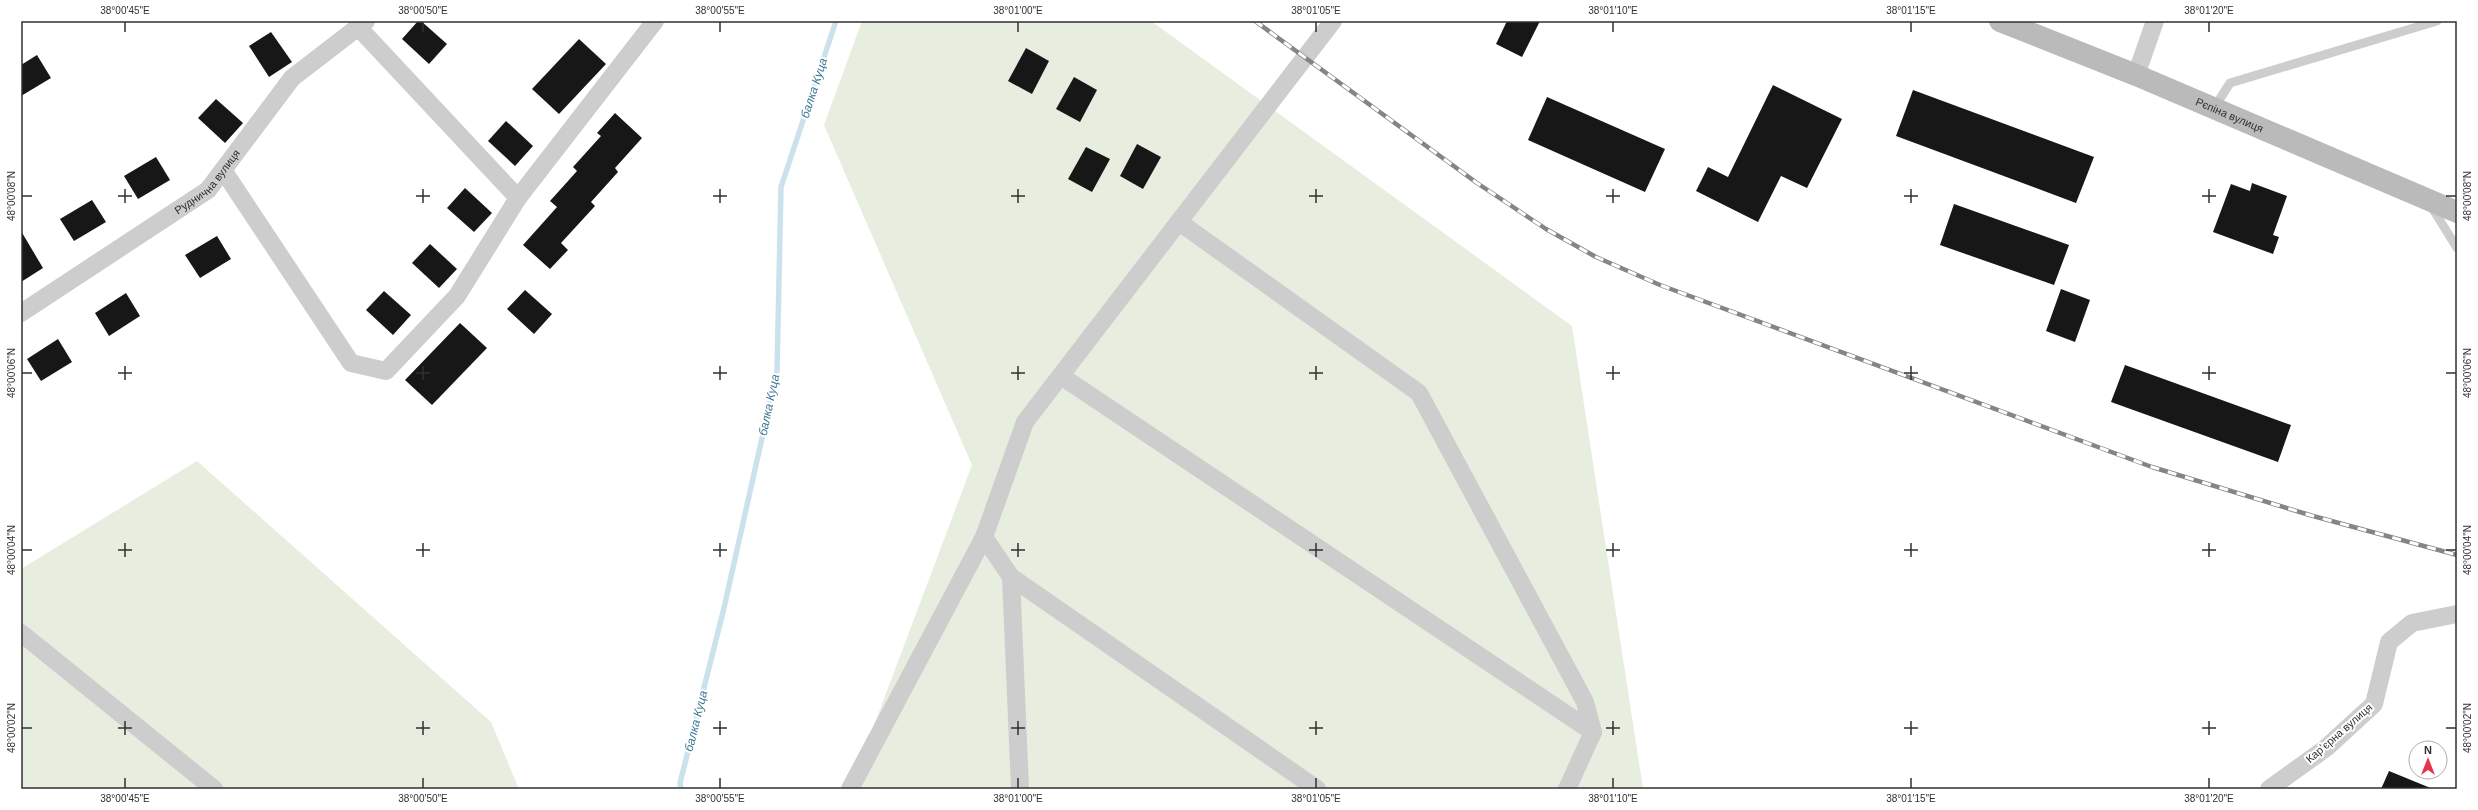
<svg xmlns="http://www.w3.org/2000/svg" width="2478" height="810" viewBox="0 0 2478 810" font-family="Helvetica,sans-serif">
	<rect width="100%" height="100%" fill="#fff"/>
	<!-- green -->
	<g fill="#e7eddf">
		<polygon points="862,21 1151,21 1572,326 1643,789 850,789 972,465 824,125"/>
		<polygon points="197,461 491,722 519,789 21,789 21,569"/>
	</g>
	<g fill="none" stroke-linecap="round" stroke-linejoin="round">
		<!-- stream -->
		<polyline stroke="#cbe2ed" stroke-width="5.5" points="681,789 680,783 724,608 777,371 781,187 836,21"/>
	</g>
	<!-- building -->
	<g fill="#171717">
		<polygon points="418,21 421,21 447,44 429,64 402,39"/>
		<polygon points="1507,21 1540,21 1522,57 1496,44"/>
		<polygon points="271,32 292,62 269,77 249,46"/>
		<polygon points="579,39 606,64 559,114 532,89"/>
		<polygon points="1026,48 1049,61 1032,94 1008,81"/>
		<polygon points="37,55 51,78 21,96 21,65"/>
		<polygon points="1074,77 1097,90 1080,122 1056,109"/>
		<polygon points="1773,85 1842,119 1807,188 1781,176 1758,222 1696,191 1708,167 1728,177"/>
		<polygon points="1913,90 2094,157 2076,203 1896,136"/>
		<polygon points="1547,97 1665,149 1645,192 1528,140"/>
		<polygon points="216,99 243,123 225,143 198,118"/>
		<polygon points="615,113 642,138 615,168 618,172 591,202 595,206 561,243 568,250 550,269 523,245 557,207 550,201 577,171 573,167 601,136 597,133"/>
		<polygon points="506,121 533,146 515,166 488,141"/>
		<polygon points="1137,144 1161,157 1143,189 1120,176"/>
		<polygon points="1086,147 1110,159 1092,192 1068,179"/>
		<polygon points="156,157 170,180 138,199 124,176"/>
		<polygon points="2252,183 2287,196 2273,235 2279,237 2273,254 2213,232 2231,184 2250,191"/>
		<polygon points="465,188 492,213 474,232 447,208"/>
		<polygon points="92,200 106,222 74,241 60,219"/>
		<polygon points="1954,204 2069,245 2054,285 1940,245"/>
		<polygon points="21,231 43,268 21,282"/>
		<polygon points="217,236 231,259 200,278 185,255"/>
		<polygon points="430,244 457,269 439,288 412,263"/>
		<polygon points="2061,289 2090,300 2075,342 2046,331"/>
		<polygon points="525,290 552,314 534,334 507,309"/>
		<polygon points="384,291 411,315 393,335 366,310"/>
		<polygon points="126,293 140,316 109,336 95,313"/>
		<polygon points="460,323 487,348 432,405 405,380"/>
		<polygon points="58,339 72,362 41,381 27,359"/>
		<polygon points="2125,365 2291,425 2278,462 2111,402"/>
		<polygon points="2389,771 2433,789 2381,789"/>
	</g>
	<g fill="none" stroke-linecap="round" stroke-linejoin="round">
		<!-- lane -->
		<g stroke="#cdcdcd" stroke-width="9">
			<polyline points="2214,108 2230,83 2437,21"/>
			<polyline points="2431,206 2457,248"/>
		</g>
		<!-- street -->
		<g stroke="#cdcdcd" stroke-width="18">
			<polyline points="2136,75 2155,21"/>
			<polyline points="223,170 351,363 386,371 457,296 518,198 358,27"/>
			<polyline points="518,198 655,21"/>
			<polyline points="1179,222 1419,393 1585,702 1593,732 1567,789"/>
			<path id="s1" d="M21 313 208 190 292 78 366 21"/>
			<polyline points="1061,376 1593,732"/>
			<polyline points="984,537 1011,577 1317,789"/>
			<polyline points="1011,577 1020,789"/>
			<polyline points="21,633 214,789"/>
			<polyline points="850,789 984,537 1025,422 1333,21"/>
			<polyline points="2269,789 2326,748 2374,704 2389,642 2412,623 2457,614"/>
		</g>
		<!-- secondary -->
		<path stroke="#bababa" stroke-width="22" id="s2" d="M2000 21 2136 75 2457 212"/>
		<defs>
			<polyline id="rail" points="1255,21 1477,183 1546,229 1596,257 1660,285 2152,467 2313,516 2457,555"/>
		</defs>
		<!-- rail casing -->
		<use href="#rail" stroke="#858585" stroke-width="4.5"/>
		<!-- rail -->
		<use href="#rail" stroke="#fff" stroke-width="3" stroke-dasharray="9" stroke-linecap="butt"/>
	</g>
	<!-- ticks -->
	<path fill="none" stroke="#303030" stroke-width="1.5" d="M125 22V32M423 22V32M720 22V32M1018 22V32M1316 22V32M1613 22V32M1911 22V32M2209 22V32M125 189V203M423 189V203M720 189V203M1018 189V203M1316 189V203M1613 189V203M1911 189V203M2209 189V203M22 196H32M118 196H132M416 196H430M713 196H727M1011 196H1025M1309 196H1323M1606 196H1620M1904 196H1918M2202 196H2216M2446 196H2456M125 366V380M423 366V380M720 366V380M1018 366V380M1316 366V380M1613 366V380M1911 366V380M2209 366V380M22 373H32M118 373H132M416 373H430M713 373H727M1011 373H1025M1309 373H1323M1606 373H1620M1904 373H1918M2202 373H2216M2446 373H2456M125 543V557M423 543V557M720 543V557M1018 543V557M1316 543V557M1613 543V557M1911 543V557M2209 543V557M22 550H32M118 550H132M416 550H430M713 550H727M1011 550H1025M1309 550H1323M1606 550H1620M1904 550H1918M2202 550H2216M2446 550H2456M125 721V735M423 721V735M720 721V735M1018 721V735M1316 721V735M1613 721V735M1911 721V735M2209 721V735M22 728H32M118 728H132M416 728H430M713 728H727M1011 728H1025M1309 728H1323M1606 728H1620M1904 728H1918M2202 728H2216M2446 728H2456M125 778V788M423 778V788M720 778V788M1018 778V788M1316 778V788M1613 778V788M1911 778V788M2209 778V788"/>
	<g text-anchor="middle" dominant-baseline="central" stroke-width="4" stroke-linejoin="round" paint-order="stroke">
		<!-- street labels -->
		<g font-size="11" fill="#303030" stroke="#fff">
			<text stroke="none"><textPath href="#s2" startOffset="248">Рєпіна вулиця</textPath></text>
			<text stroke="none"><textPath href="#s1" startOffset="229">Руднична вулиця</textPath></text>
			<text transform="translate(2339 733) rotate(-41)">Карʼєрна вулиця</text>
		</g>
		<!-- water labels -->
		<g font-size="12" font-style="italic" fill="#3d7894" stroke="#fff">
			<text transform="translate(814 88) rotate(-72)">балка Куца</text>
			<text transform="translate(769 405) rotate(-78)">балка Куца</text>
			<text transform="translate(696 721) rotate(-76)">балка Куца</text>
		</g>
	</g>
	<!-- border -->
	<rect width="2478" height="810" fill="none" stroke="#ffffff" stroke-width="44"/>
	<!-- north arrow -->
	<g transform="translate(2428 760)"><circle r="19" fill="#ffffff" stroke="#acacac"/>
	<path d="M0-3L7 15L0 10L-7 15Z" fill="#e7334b"/>
	<text y="-6" font-size="11" font-weight="bold" text-anchor="middle" fill="#303030">N</text>
	</g>
	<rect x="22" y="22" width="2434" height="766" fill="none" stroke="#303030" stroke-width="1.5"/>
	<g font-size="10" text-anchor="middle" fill="#303030">
		<text x="125" y="14">38°00'45"E</text>
		<text x="423" y="14">38°00'50"E</text>
		<text x="720" y="14">38°00'55"E</text>
		<text x="1018" y="14">38°01'00"E</text>
		<text x="1316" y="14">38°01'05"E</text>
		<text x="1613" y="14">38°01'10"E</text>
		<text x="1911" y="14">38°01'15"E</text>
		<text x="2209" y="14">38°01'20"E</text>
		<text transform="translate(11 196) rotate(-90)" y="4">48°00'08"N</text>
		<text transform="translate(2467 196) rotate(-90)" y="4">48°00'08"N</text>
		<text transform="translate(11 373) rotate(-90)" y="4">48°00'06"N</text>
		<text transform="translate(2467 373) rotate(-90)" y="4">48°00'06"N</text>
		<text transform="translate(11 550) rotate(-90)" y="4">48°00'04"N</text>
		<text transform="translate(2467 550) rotate(-90)" y="4">48°00'04"N</text>
		<text transform="translate(11 728) rotate(-90)" y="4">48°00'02"N</text>
		<text transform="translate(2467 728) rotate(-90)" y="4">48°00'02"N</text>
		<text x="125" y="802">38°00'45"E</text>
		<text x="423" y="802">38°00'50"E</text>
		<text x="720" y="802">38°00'55"E</text>
		<text x="1018" y="802">38°01'00"E</text>
		<text x="1316" y="802">38°01'05"E</text>
		<text x="1613" y="802">38°01'10"E</text>
		<text x="1911" y="802">38°01'15"E</text>
		<text x="2209" y="802">38°01'20"E</text>
	</g>
</svg>
